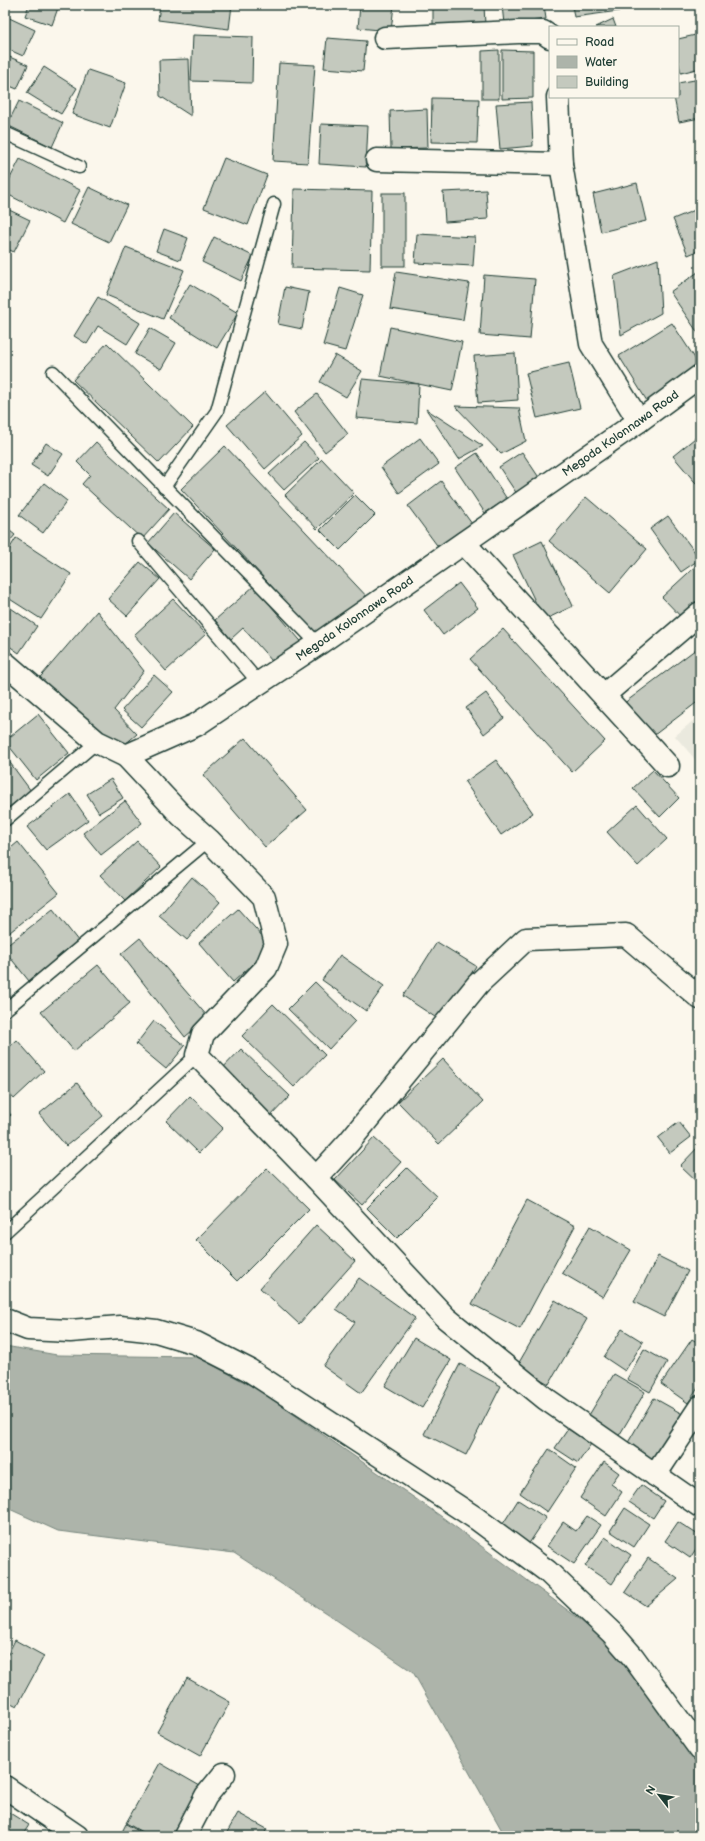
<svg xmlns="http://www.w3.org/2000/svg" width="705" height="1841" viewBox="0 0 705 1841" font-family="'Balsamiq Sans',sans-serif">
	<rect width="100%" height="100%" fill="#fbf7ec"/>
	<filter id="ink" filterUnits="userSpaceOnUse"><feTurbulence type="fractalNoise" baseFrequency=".025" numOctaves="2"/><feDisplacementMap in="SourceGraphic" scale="8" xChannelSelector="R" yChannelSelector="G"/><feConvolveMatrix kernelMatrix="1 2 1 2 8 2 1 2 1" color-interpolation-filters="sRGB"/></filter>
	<g filter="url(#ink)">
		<!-- built -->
		<polygon fill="#eae9de" points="700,715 700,765 675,736"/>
		<!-- water -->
		<polygon fill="#adb4aa" stroke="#74847b" points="5,1346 57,1355 198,1357 257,1389 442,1517 570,1612 624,1656 700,1764 700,1836 505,1836 413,1672 326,1613 234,1553 58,1531 5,1507"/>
		<!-- building -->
		<g fill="#c4c9be" stroke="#1f3d34">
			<polygon points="29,5 59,5 52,25 25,16"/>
			<polygon points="160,5 232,5 229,29 158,20"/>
			<polygon points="360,5 394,5 391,31 358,28"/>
			<polygon points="433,5 484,5 485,25 433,26"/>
			<polygon points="502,5 544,5 546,19 504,24"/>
			<polygon points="572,5 618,5 619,11 574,17"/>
			<polygon points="5,16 35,30 23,56 5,48"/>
			<polygon points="613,19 616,27 596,27"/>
			<polygon points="700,34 700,68 681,73 678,60 678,39"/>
			<polygon points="193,35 253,37 252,83 191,81"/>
			<polygon points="327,38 366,41 363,71 324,68"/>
			<polygon points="499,50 499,99 482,99 482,51"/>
			<polygon points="502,50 533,51 533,98 502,99"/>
			<polygon points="5,55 28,65 17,89 5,84"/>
			<polygon points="189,59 191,116 160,96 159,60"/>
			<polygon points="279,63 315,65 308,163 273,161"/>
			<polygon points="44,67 77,88 61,114 27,93"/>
			<polygon points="88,70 126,83 110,128 72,114"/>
			<polygon points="700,79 700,118 679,122 674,97 678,97 678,83"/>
			<polygon points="432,98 479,99 477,143 431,142"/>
			<polygon points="19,101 63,123 52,147 7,125"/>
			<polygon points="531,102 533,146 500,149 496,104"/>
			<polygon points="427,109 428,148 391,149 390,111"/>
			<polygon points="321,124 368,126 366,167 319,164"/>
			<polygon points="224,158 267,175 248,225 204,208"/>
			<polygon points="20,159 80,190 63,223 5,193 5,188"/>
			<polygon points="637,183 646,221 601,232 593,194"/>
			<polygon points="89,187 127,205 109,242 71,224"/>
			<polygon points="294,189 372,191 370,270 292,268"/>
			<polygon points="486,190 488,219 445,222 443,192"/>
			<rect x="382" y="193" width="23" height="73"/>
			<polygon points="5,208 30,220 14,252 5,248"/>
			<polygon points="695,210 700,222 700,250 688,255 673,219"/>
			<polygon points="164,229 188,238 180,260 156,251"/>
			<polygon points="417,234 475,237 473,266 415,263"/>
			<polygon points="214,237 253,256 241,281 202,262"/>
			<polygon points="126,247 184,270 163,319 106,295"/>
			<polygon points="658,259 661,313 621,335 614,276"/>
			<polygon points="396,272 469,283 463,320 390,309"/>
			<polygon points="698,272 700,276 700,336 670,292"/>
			<polygon points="484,275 535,279 530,339 480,335"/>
			<polygon points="190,284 238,313 217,348 169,318"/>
			<polygon points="285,287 309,292 302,329 278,324"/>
			<polygon points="340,288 363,295 345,351 323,345"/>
			<polygon points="98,297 140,323 127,344 98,326 87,344 74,336"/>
			<polygon points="672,323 700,366 647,401 619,356"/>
			<polygon points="390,327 462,342 452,391 380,376"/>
			<polygon points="150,328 176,343 161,369 135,354"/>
			<polygon points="107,343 193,427 159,463 73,380"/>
			<polygon points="515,353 518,400 478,403 474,356"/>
			<polygon points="335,355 362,371 346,397 320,382"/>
			<polygon points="569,363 580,408 537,418 526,373"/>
			<polygon points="362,379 419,384 417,423 356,418"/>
			<polygon points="265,392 302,436 265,469 227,425"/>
			<polygon points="317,394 348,434 325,452 294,412"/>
			<polygon points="455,406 519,408 526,441 501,454"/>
			<polygon points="426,409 483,446 459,459"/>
			<polygon points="700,434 700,488 673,456"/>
			<polygon points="420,438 439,464 399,493 381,467"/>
			<polygon points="96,442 169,509 142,539 82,484 90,475 77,462"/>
			<polygon points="304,442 319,458 284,490 269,474"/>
			<polygon points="46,443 63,454 48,476 31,465"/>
			<polygon points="225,446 371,601 321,639 181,489"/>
			<polygon points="522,452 542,482 519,497 499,467"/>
			<polygon points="477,453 507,499 485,513 455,468"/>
			<polygon points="322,459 354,493 317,529 285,495"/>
			<polygon points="441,481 472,524 439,548 408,506"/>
			<polygon points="44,483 67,501 43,533 19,515"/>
			<polygon points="355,495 375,515 340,550 320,530"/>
			<polygon points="586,497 647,549 610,593 549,541"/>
			<polygon points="174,513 215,549 189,579 148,543"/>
			<polygon points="668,516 700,559 681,572 650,529"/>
			<polygon points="5,527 15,535 5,547"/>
			<polygon points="16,538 71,574 41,619 5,596 5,556"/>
			<polygon points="542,541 573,606 544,620 513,555"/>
			<polygon points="140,562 160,579 127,616 108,599"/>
			<polygon points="700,562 700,607 685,621 662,597"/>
			<polygon points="459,583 478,608 443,635 424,610"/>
			<polygon points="254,586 305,646 279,669 243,628 231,639 215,620"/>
			<polygon points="173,599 206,634 166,671 134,635"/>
			<polygon points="5,604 37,626 19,653 5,643"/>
			<polygon points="97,611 144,671 114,710 137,734 117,751 36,682"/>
			<polygon points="503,629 605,741 572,772 470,659"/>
			<polygon points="700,646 700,700 649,739 623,704"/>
			<polygon points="154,675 173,692 141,727 122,710"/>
			<polygon points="486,693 504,718 484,734 466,708"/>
			<polygon points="38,714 69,753 36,780 5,741"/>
			<polygon points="245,738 307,810 265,847 203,775"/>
			<polygon points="5,756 31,791 5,810"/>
			<polygon points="496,760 533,813 501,835 465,782"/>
			<polygon points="653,770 679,798 660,817 633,788"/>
			<polygon points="111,779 123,798 99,813 87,794"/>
			<polygon points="70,794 88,820 46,850 27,827"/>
			<polygon points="125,801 142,823 101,855 83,833"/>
			<polygon points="637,805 667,839 638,866 607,832"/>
			<polygon points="137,841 161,867 125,901 100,875"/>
			<polygon points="18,842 59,893 5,936 5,853"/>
			<polygon points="192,877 220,902 187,940 159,916"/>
			<polygon points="53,909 79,942 29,981 5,951 5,947"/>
			<polygon points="238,909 272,947 233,982 199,943"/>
			<polygon points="140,938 208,1017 185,1037 121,954"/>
			<polygon points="437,942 476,966 441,1021 403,996"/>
			<polygon points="340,955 384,986 366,1011 322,980"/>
			<polygon points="98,965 130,1003 74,1051 41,1012"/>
			<polygon points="315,982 355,1021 329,1049 288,1009"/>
			<polygon points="273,1004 325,1055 294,1087 242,1036"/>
			<polygon points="154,1021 185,1046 166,1069 136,1044"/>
			<polygon points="17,1040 44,1071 14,1099 5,1089 5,1051"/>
			<polygon points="241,1049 290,1096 268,1119 219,1072"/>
			<polygon points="443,1059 483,1102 439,1144 398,1102"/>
			<polygon points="77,1083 103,1116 66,1146 39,1114"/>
			<polygon points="190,1096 223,1128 199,1153 166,1121"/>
			<polygon points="5,1108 11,1115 5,1120"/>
			<polygon points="679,1122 691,1137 670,1153 658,1138"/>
			<polygon points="374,1138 401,1162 362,1205 335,1180"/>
			<polygon points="700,1145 700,1185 680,1166"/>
			<polygon points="267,1168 309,1209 237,1281 196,1240"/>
			<polygon points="407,1168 438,1197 397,1238 367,1208"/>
			<polygon points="527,1200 575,1226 520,1329 472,1304"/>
			<polygon points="316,1225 355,1261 299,1324 260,1288"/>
			<polygon points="590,1226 631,1250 603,1297 562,1273"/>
			<polygon points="658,1256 688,1271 664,1317 634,1302"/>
			<polygon points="359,1278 415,1318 361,1393 323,1366 355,1322 336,1309"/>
			<polygon points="555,1300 587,1319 549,1384 517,1366"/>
			<polygon points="622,1329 643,1342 625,1371 604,1357"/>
			<polygon points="414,1338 451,1360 422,1408 385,1386"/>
			<polygon points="692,1339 700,1344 700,1385 688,1403 661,1384"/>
			<polygon points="644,1349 667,1362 650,1392 627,1379"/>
			<polygon points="460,1364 501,1386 466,1455 424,1434"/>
			<polygon points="614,1374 645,1392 617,1439 586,1420"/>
			<polygon points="654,1398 686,1416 658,1465 626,1446"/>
			<polygon points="568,1429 591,1444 578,1463 555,1448"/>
			<polygon points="549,1449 576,1468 547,1512 520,1493"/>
			<polygon points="604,1462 619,1473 611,1484 622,1492 606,1516 580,1498"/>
			<polygon points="641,1485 664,1501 653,1518 629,1502"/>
			<polygon points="518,1500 546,1518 528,1545 501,1527"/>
			<polygon points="625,1508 649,1524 634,1547 610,1531"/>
			<polygon points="587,1516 601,1525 574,1564 547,1546 563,1522 576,1531"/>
			<polygon points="678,1522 700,1536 700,1543 690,1558 665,1541"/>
			<polygon points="605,1537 631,1555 612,1584 585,1566"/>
			<polygon points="648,1558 678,1579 646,1606 625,1592"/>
			<polygon points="15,1640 44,1656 17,1706 5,1700 5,1660"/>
			<polygon points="187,1678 230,1702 200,1756 157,1732"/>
			<polygon points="160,1763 200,1786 172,1836 149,1836 126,1823"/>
			<polygon points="5,1810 29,1825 22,1836 5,1836"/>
			<polygon points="238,1813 267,1829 263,1836 225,1836"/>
			<polygon points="126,1824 147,1836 120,1836"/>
		</g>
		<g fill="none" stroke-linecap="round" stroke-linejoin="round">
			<defs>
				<g id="service">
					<polyline points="5,133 79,167"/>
					<polyline points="53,372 318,644"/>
					<polyline points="164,487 217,411 274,204"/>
					<polyline points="138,541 259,683"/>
					<polyline points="5,820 97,742"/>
					<polyline points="5,1010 209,840"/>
					<polyline points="5,1232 197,1055"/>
				</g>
				<g id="minor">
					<polyline points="385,38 518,32 543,32 550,37"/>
					<polyline points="377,160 561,164 558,97"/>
					<polyline points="561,164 591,344 639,421"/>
					<polyline points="464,543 668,766"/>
					<path id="s1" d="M5 663 97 742 126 756 196 725 318 644 639 421 700 376"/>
					<polyline points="604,695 700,613"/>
					<polyline points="126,756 181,815 209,840 264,897 276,944 266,968 203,1034 197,1055 316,1178 446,1318 546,1399 700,1506"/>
					<polyline points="316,1178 349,1142 478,984 526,939 626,935 700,998"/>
					<polyline points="5,1320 28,1329 70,1331 120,1327 156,1331 196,1343 249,1370 477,1519 547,1571 612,1633 633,1657 700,1749"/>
					<polyline points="655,1475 700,1407"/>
					<polyline points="5,1787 77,1836"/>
					<polyline points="185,1836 206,1796 224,1774"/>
				</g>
			</defs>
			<!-- service casing -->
			<use href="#service" stroke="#1f3d34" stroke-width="15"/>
			<!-- minor casing -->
			<use href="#minor" stroke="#1f3d34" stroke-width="25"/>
			<!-- service -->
			<use href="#service" stroke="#fbf7ec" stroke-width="12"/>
			<!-- minor -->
			<use href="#minor" stroke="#fbf7ec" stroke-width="22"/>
		</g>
	</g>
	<g text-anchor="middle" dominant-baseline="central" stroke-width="3" stroke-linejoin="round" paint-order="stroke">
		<!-- street labels -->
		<g font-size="12" fill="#1f3d34" stroke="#fbf7ec">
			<text stroke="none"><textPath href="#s1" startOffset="745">Megoda Kolonnawa Road</textPath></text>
			<text stroke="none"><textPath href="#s1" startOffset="421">Megoda Kolonnawa Road</textPath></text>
		</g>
	</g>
	<!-- margin -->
	<rect width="705" height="1841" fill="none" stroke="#fbf7ec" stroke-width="20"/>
	<rect x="10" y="10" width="685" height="1821" fill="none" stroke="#1f3d34" stroke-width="1.5" filter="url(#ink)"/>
	<!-- legend -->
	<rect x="549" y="26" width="130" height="72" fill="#fbf7ec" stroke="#a3ada2"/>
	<rect x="557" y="39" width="20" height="6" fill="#fbf7ec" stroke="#a3ada2"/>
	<text x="585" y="46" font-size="12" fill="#1f3d34">Road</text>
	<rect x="557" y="56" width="20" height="12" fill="#adb4aa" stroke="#a3ada2"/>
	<text x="585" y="66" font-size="12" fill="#1f3d34">Water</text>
	<rect x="557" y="76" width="20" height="12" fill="#c4c9be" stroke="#a3ada2"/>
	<text x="585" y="86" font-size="12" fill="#1f3d34">Building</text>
	<!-- north arrow -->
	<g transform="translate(659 1795) rotate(301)" stroke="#fbf7ec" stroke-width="3" paint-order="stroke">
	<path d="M0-3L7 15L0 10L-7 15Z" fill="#1f3d34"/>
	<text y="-6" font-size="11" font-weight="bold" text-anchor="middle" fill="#1f3d34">N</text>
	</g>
</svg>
